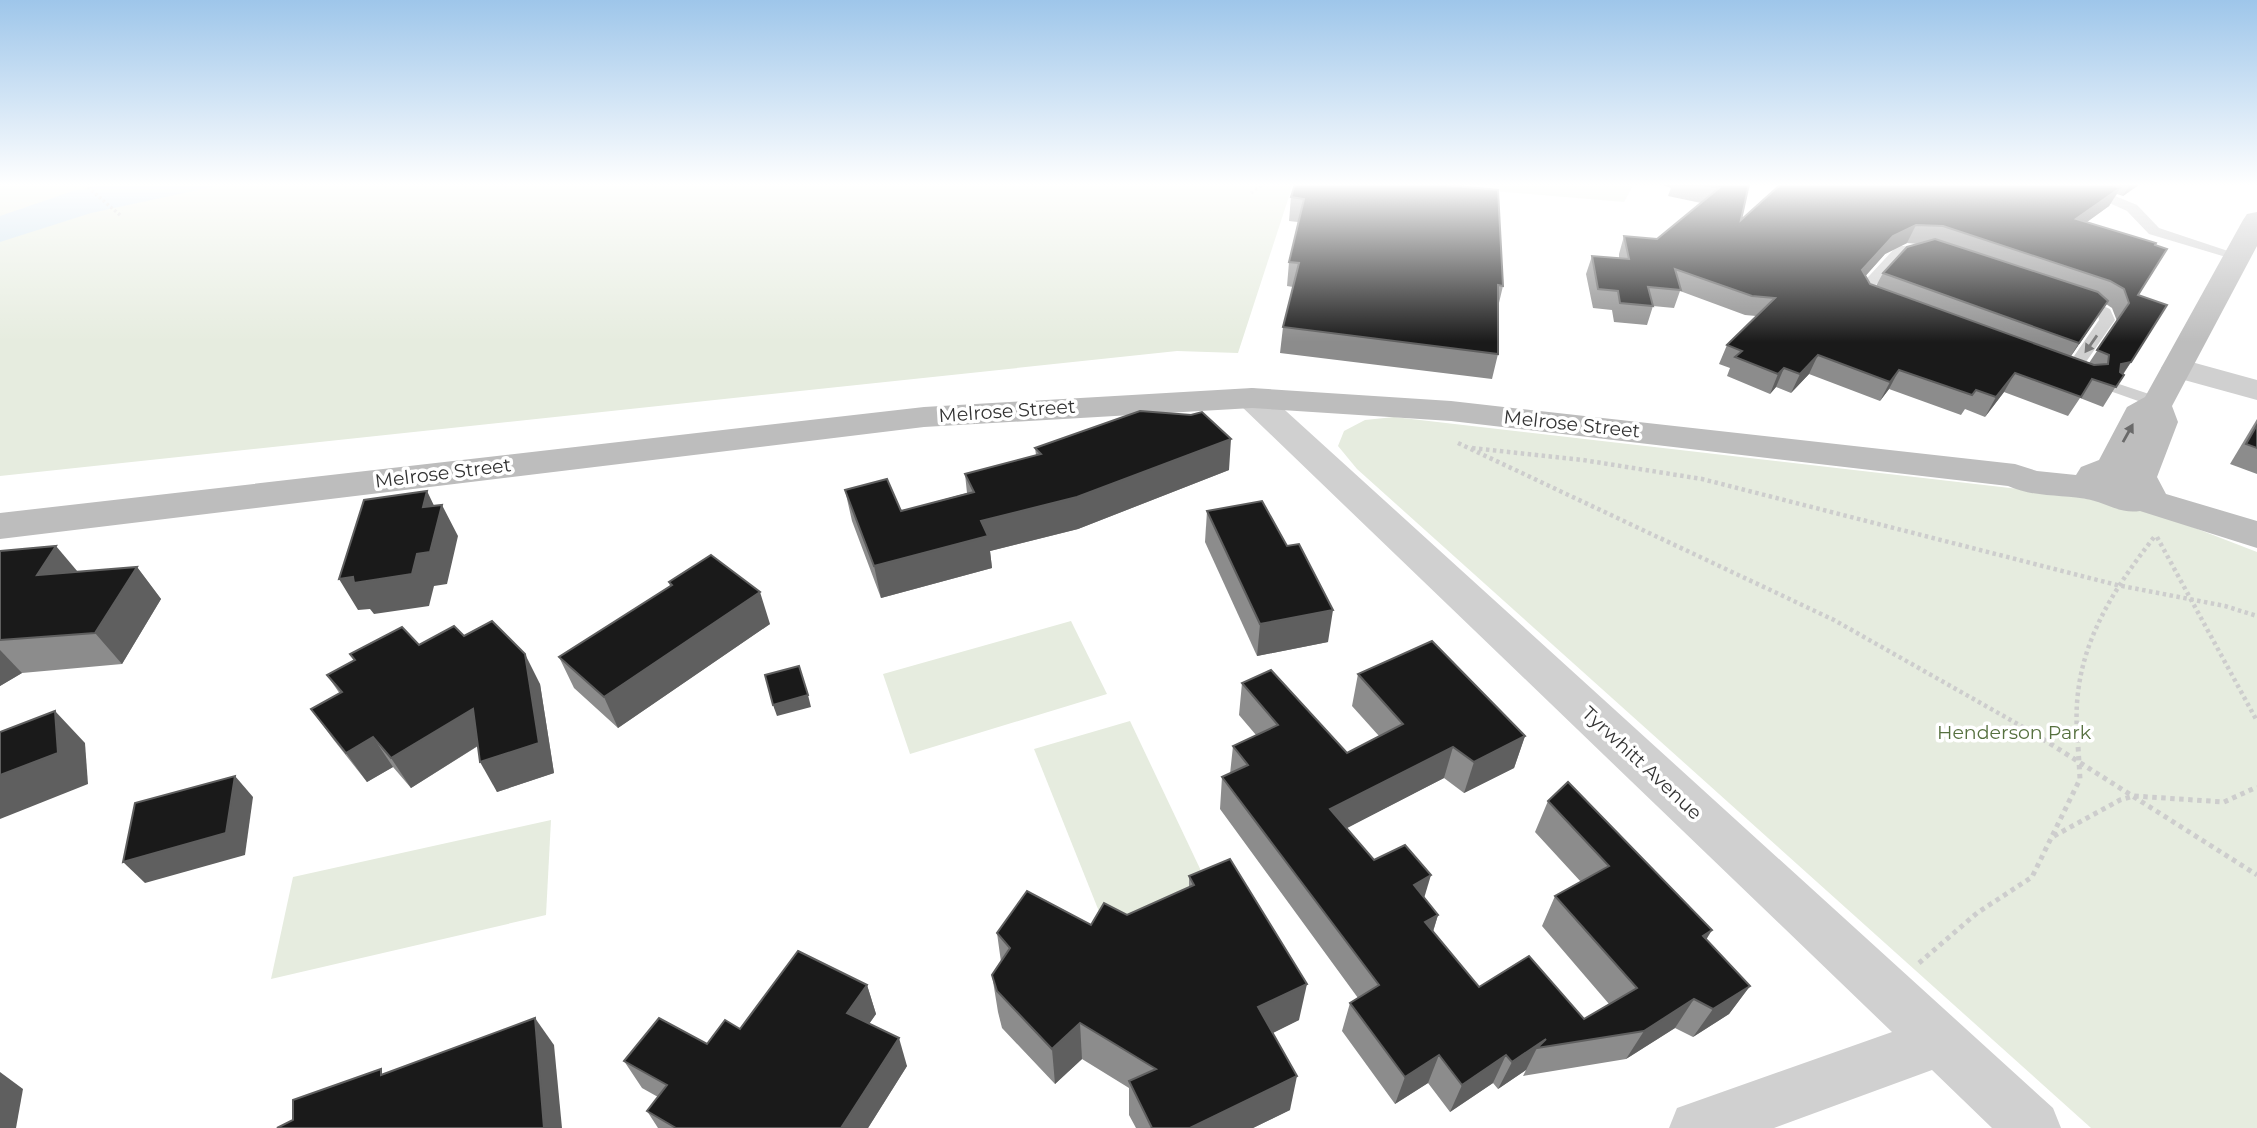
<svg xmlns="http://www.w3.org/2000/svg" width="2257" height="1128" viewBox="0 0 2257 1128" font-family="Montserrat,sans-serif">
	<rect width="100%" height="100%" fill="#fff"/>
	<!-- green -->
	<g fill="#e6ecdf">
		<polygon points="0,184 1293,184 1238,353 1177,351 0,476"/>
		<polygon points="1410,184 1634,184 1624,202"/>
		<polygon points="1394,417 2063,494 2156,513 2257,552 2257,1128 2091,1128 1357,469 1338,446 1344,431 1365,420"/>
		<polygon points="1071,621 1107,694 910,754 883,674"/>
		<polygon points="1130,721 1212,894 1106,929 1034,749"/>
		<polygon points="551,820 546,915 271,979 293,877"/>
	</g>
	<!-- water -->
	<polygon fill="#cfe2ee" points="108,184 226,184 91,213 0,242 0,216 73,191"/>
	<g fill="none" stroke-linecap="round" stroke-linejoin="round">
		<!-- path-far2 -->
		<g stroke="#cdcdcd" stroke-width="3.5" stroke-dasharray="2.5 2.5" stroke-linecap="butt">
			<polyline points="84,184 120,215"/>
			<polyline points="1251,193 1264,184"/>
		</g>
		<!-- path-far1 -->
		<g stroke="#cdcdcd" stroke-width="4.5" stroke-dasharray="3.5 3.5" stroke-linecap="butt">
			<polyline points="1458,443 1834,620 2030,731"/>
			<polyline points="1472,448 1583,460 1702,479 2117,585 2225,606 2257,616"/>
			<polyline points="2157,537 2257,721"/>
			<path d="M2077 731C2072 653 2109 595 2155 536"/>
		</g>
		<!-- path -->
		<g stroke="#cdcdcd" stroke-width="5" stroke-dasharray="4.5 4.5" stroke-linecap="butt">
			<polyline points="2027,729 2257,875"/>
			<polyline points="2054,836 2120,800 2134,796 2224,802 2257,787"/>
			<polyline points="1919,963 1977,913 2032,877 2080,779 2077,729"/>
		</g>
		<!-- lane -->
		<g fill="#d0d0d0" fill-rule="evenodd">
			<polygon points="2068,184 2086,184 2137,205 2159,228 2243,256 2236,260 2149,234 2127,211"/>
			<polygon points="1901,246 1931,247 1938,251 1931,255 1905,254 1871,290 1880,300 1877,303 1867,303 1856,290 1896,247"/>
			<polygon points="2079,295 2110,309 2115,320 2077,375 2071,377 2063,372 2099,320 2098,314 2074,303 2071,300"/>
			<polygon points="2116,383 2164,399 2166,403 2158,408 2110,391 2110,385"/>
		</g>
		<!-- street -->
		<g fill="#d0d0d0" fill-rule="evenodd">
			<polygon points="2177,358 2257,380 2257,400 2166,375 2161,368 2166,361"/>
			<polygon points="1252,388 1264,391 2053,1108 2061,1128 1992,1128 1932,1070 1774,1128 1669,1128 1677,1108 1892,1032 1240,405 1235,398 1240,391"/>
		</g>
		<!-- secondary -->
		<path fill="#bdbdbd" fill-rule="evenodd" d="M2257 212V246L2172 406 2178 422 2157 477 2166 494 2257 521V548L2140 511C2121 514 2108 504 2091 500 2063 494 2035 498 2008 486L1451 421 1252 408 924 427 0 539V513L924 407 1252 388 1451 401 2015 464 2037 471 2076 475 2081 467 2099 460 2127 407 2145 397 2243 220 2247 214Z"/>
	</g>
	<!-- wall -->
	<g fill="#8c8c8c" fill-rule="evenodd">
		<polygon points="1295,184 1503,286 1498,307 1498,354 1492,379 1280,353 1283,327 1293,287 1287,286 1289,262 1298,222 1289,221 1291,197"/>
		<path d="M1658 184H1749L1741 220 1781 184H2140L2123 196 2117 194 2109 206 2087 222 2138 295 2131 362 2103 407 2080 398 2068 416 2004 392 1985 417 1965 409 1961 415 1889 389 1880 401 1809 374 1791 393 1776 387 1770 394 1727 376 1730 368 1719 364 1727 345 1756 316 1745 315 1680 291 1674 308 1653 306 1647 325 1614 322 1612 310 1593 308 1586 274 1592 256 1619 258V254L1624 236 1657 239 1701 203 1668 196 1671 188ZM1907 243 1918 244 1883 273 1876 286 1870 284 1865 276 1885 254ZM2106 304 2112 308 2117 321 2089 363 2071 356Z"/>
		<polygon points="2257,419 2257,474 2230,464"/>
		<polygon points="1035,448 1229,470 1078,529 990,551 992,568 881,598 852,521 845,490 901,511 967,493 965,474 1036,455"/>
		<polygon points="1207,511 1328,642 1257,656 1205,542"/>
		<polygon points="0,551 78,572 137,567 161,599 122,664 22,673 0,686"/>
		<polygon points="669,582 770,624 618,728 574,688 559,657 670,586"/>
		<polygon points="464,636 540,684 554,773 497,792 478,746 411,788 393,767 367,782 333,739 311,709 340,694 327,675 354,660 350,654 419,645"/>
		<polygon points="1358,674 1525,736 1514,768 1464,793 1444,778 1346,828 1374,860 1424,898 1438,915 1433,932 1479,987 1584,1019 1609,1004 1542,926 1555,896 1581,882 1535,832 1548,801 1706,940 1750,986 1729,1014 1693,1037 1675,1028 1626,1059 1523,1076 1526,1070 1498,1089 1493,1083 1450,1112 1428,1083 1395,1104 1342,1031 1350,1003 1358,998 1220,809 1222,777 1230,774 1233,746 1256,735 1239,715 1242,683 1347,753 1379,736 1352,706"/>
		<polygon points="1189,876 1299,1020 1273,1033 1290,1110 1253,1128 1136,1128 1129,1115 1129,1088 1082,1059 1055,1084 1002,1028 998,1012 992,975 1001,962 997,933 1091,925 1127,915 1189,888"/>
		<polygon points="867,985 876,1014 869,1024 907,1066 868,1128 658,1128 647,1111 658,1097 642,1088 624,1061 707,1044 740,1029"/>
	</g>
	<!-- shaded-wall -->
	<g fill="#5f5f5f">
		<polygon points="2130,184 2140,184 2123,196"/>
		<polygon points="2120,188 2109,206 2066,237 2076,219"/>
		<polygon points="1916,225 1907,243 1885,254 1854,289 1862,270 1893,236"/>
		<polygon points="2108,301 2096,319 2067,362 2079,343"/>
		<polygon points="1818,355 1809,374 1791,393 1800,374"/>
		<polygon points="2131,362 2118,381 2121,364"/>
		<polygon points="1784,368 1776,387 1770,394 1778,374"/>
		<polygon points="1899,370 1889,389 1880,401 1890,382"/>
		<polygon points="2015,373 2004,392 1985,417 1996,397"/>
		<polygon points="1231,439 1229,470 1078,529 990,551 992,568 881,598 874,566 981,521"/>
		<polygon points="427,491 439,516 442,505 458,536 447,584 434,586 429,606 374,614 370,609 358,610 339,579 423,507"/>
		<polygon points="56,546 83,578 37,575"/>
		<polygon points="137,567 161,599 122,664 95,633"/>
		<polygon points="760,592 770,624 618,728 604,697"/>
		<polygon points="1333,610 1328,642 1257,656 1260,624"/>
		<polygon points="0,650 22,673 0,686"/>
		<polygon points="525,654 540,684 554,773 497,792 480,762"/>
		<polygon points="808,695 811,707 777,716 773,705"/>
		<polygon points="473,709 490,738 411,788 391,758"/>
		<polygon points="55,711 85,743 88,784 0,819 0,775"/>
		<polygon points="1525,736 1514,768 1464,793 1474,762"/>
		<polygon points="373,737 393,767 367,782 346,753"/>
		<polygon points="1453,747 1444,778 1324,840 1330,809"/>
		<polygon points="235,776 253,797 245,855 145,883 123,862"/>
		<polygon points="1431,875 1422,905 1414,885"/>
		<polygon points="1438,915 1429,944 1425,922"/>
		<polygon points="1712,930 1694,960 1703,936"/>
		<polygon points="1307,984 1299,1020 1252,1043 1258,1007"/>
		<polygon points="867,985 876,1014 857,1041 847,1013"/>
		<polygon points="1750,986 1729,1014 1693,1037 1713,1009"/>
		<polygon points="1694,999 1675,1028 1626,1059 1644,1031"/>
		<polygon points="535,1018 554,1045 562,1128 543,1128"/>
		<polygon points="1080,1023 1082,1059 1055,1084 1052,1049"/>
		<polygon points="899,1038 907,1066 868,1128 841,1128"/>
		<polygon points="1546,1039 1537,1048 1526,1070 1498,1089 1512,1062"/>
		<polygon points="1439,1055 1428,1083 1395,1104 1405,1077"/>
		<polygon points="1506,1055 1493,1083 1450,1112 1462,1085"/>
		<polygon points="0,1072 23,1089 16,1128 0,1128"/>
		<polygon points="1297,1076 1290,1110 1253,1128 1190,1128"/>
	</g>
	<!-- building -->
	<g fill="#1a1a1a" stroke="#5f5f5f" stroke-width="2" fill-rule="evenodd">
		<polygon points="1295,184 1435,184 1498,190 1503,286 1498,285 1498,354 1283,327 1299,263 1289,262 1304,199 1291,197"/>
		<path d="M1697 184H1749L1741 220 1781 184H2111L2120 188 2076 219 2156 243 2155 245 2167 249 2138 295 2167 305 2131 362 2121 364 2120 372 2124 375 2116 387 2092 379 2081 397 2015 373 1996 397 1976 390 1972 395 1899 370 1890 382 1818 355 1800 374 1784 368 1778 374 1735 357 1742 351 1727 345 1775 298 1752 296 1675 269 1681 290 1648 287 1653 306 1620 303 1618 291 1598 289 1592 256 1629 259 1624 236 1657 239 1719 188ZM1916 225 1943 226 2110 281 2124 289 2129 303 2097 350 2109 355 2108 364 2094 365 1870 284 1862 270 1893 236Z"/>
		<polygon points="1935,239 2098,292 2108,301 2079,343 1883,273 1907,247"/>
		<polygon points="1140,411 1191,415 1202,412 1231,439 1077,497 981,521 988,536 874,566 845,490 887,479 901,511 974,492 965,474 1041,454 1035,448"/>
		<polygon points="2257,425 2257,448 2246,444"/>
		<polygon points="427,491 423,507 442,505 430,552 417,554 412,574 354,583 353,577 339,579 364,500"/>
		<polygon points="1262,501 1287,546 1299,544 1333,610 1260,624 1207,511"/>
		<polygon points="56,546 37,575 137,567 95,633 0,640 0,551"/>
		<polygon points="711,555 760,592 604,697 559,657 672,585 669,582"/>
		<polygon points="492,621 525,654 539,743 480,762 473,709 391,758 373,737 346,753 311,709 342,692 327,675 355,660 350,654 402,627 419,645 454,626 464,636"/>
		<polygon points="1432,641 1525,736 1474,762 1453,747 1330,809 1374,860 1405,845 1431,875 1414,885 1438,915 1425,922 1479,987 1529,956 1584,1019 1637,988 1555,896 1609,866 1548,801 1568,782 1712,930 1703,936 1750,986 1713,1009 1694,999 1644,1031 1537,1048 1546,1039 1512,1062 1506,1055 1462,1085 1439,1055 1405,1077 1350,1003 1379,985 1222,777 1248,765 1233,746 1278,725 1242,683 1271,670 1347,753 1403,724 1358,674"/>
		<polygon points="799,666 808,695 773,705 765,675"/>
		<polygon points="55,711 58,753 0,775 0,732"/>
		<polygon points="235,776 226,833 123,862 135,803"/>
		<polygon points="1230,859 1307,984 1258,1007 1297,1076 1190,1128 1152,1128 1129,1081 1156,1069 1080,1023 1052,1049 997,991 992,975 1010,948 997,933 1027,891 1091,925 1104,903 1127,915 1194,885 1189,876"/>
		<polygon points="798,951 867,985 847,1013 899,1038 841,1128 676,1128 647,1111 667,1085 624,1061 659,1018 707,1044 725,1020 740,1029"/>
		<polygon points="535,1018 544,1128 277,1128 293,1120 293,1100 381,1069 381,1075"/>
	</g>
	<!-- one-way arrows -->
	<defs><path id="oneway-solid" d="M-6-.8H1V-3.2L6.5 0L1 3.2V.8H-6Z" transform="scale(1.75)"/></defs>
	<use fill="#7a7a7a" href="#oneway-solid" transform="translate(2091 344) rotate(125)"/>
	<use fill="#6a6a6a" href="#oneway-solid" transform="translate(2128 433) rotate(-61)"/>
	<!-- sky -->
	<linearGradient id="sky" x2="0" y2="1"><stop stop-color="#9ec6ea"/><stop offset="0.54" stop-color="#fff"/><stop offset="1" stop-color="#fff" stop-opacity="0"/></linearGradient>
	<rect width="2257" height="342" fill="url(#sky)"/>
	<g text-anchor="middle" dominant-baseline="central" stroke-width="7" stroke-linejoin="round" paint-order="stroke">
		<!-- street labels -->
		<g font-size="19" fill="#333" stroke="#fff">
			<text transform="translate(1007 411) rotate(-4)">Melrose Street</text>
			<text transform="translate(1572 424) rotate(6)">Melrose Street</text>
			<text transform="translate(443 473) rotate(-7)">Melrose Street</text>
			<text transform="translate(1642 763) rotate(43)">Tyrwhitt Avenue</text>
		</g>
		<!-- park labels -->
		<g font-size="19" fill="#56703f" stroke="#fff">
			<text x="2014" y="732">Henderson Park</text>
		</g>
	</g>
</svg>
